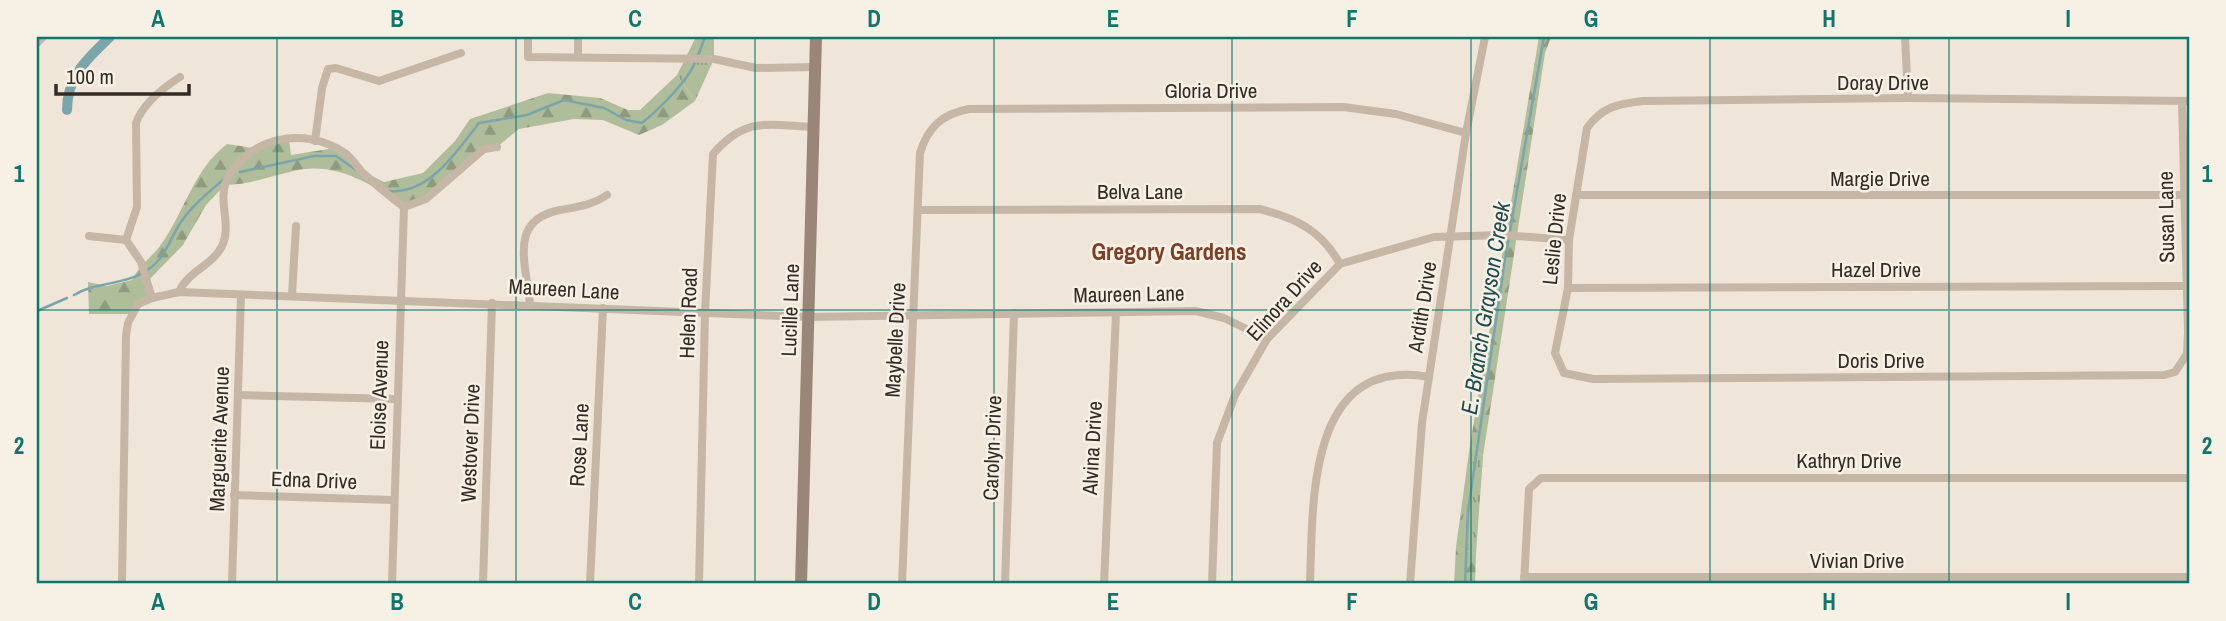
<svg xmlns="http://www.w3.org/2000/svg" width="2226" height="621" viewBox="0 0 2226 621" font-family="'Archivo Narrow',sans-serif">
	<defs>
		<pattern id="grass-tufts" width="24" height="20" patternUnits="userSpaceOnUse" patternTransform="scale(1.75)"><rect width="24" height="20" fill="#afbd9b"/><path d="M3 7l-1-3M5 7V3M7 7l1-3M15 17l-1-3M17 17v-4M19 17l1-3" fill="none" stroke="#8f9a7e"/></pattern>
		<pattern id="forest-firs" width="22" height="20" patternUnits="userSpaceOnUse" patternTransform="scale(1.75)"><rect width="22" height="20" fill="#afbd9b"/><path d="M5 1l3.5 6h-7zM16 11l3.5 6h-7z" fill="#8f9a7e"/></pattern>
	</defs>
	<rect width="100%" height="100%" fill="#efe6d9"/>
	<!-- grass -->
	<g fill="url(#grass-tufts)">
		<polygon points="696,37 714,37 714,59 695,101 677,75"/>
		<polygon points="1470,445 1483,456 1476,554 1456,547"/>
	</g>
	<!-- forest -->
	<g fill="url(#forest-firs)">
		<polygon points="1539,37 1551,37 1545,53 1483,456 1470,445"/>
		<path d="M677 75 695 101 662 125 639 135 603 120 574 119 519 129 497 147 484 149 426 199 404 207C372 184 335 161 294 171 270 176 250 185 225 185L206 205 183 245 147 282 152 298 132 314H89L88 282 107 286 132 280C141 263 150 259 160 246 184 213 194 169 227 144L253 148 289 139 291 155 335 148 360 170 384 182 423 173 455 141 470 119 548 93 600 98 628 110H640Z"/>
		<polygon points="1456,547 1476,554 1475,584 1454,584"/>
	</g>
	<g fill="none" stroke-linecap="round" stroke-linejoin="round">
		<!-- stream -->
		<g stroke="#7aa5aa" stroke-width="2.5">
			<polyline points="698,56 705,37"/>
			<polyline points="240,172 314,156 336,156 356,170"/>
			<path d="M389 191C429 195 457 151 479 123L527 115 564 100 604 108 626 120 642 123C658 110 688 81 695 62"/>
			<path d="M74 295C97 281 125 286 149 269 165 258 169 241 179 225 190 207 208 193 224 179"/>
			<polyline points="37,311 67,298"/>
			<polyline points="1465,584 1468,511 1505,259 1544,37"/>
		</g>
		<!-- canal -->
		<path stroke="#7aa5aa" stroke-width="10" d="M67 110C67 76 87 59 110 37"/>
		<!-- street -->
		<g stroke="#c6b6a6" stroke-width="8">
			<polyline points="528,37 528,57 714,59 756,68 816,67"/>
			<polyline points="1905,37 1908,98"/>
			<polyline points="37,43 43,37"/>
			<polyline points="578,57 578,37"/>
			<path d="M2182 101 2188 332 2187 354 2175 372 2164 375 1593 379 1564 373 1555 353 1568 288 1569 240 1587 128C1602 107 1617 104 1643 101L1908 98 2189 101"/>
			<polyline points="315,141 322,88 328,69 336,68 379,81 461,53"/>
			<polyline points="1576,195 2184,195"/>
			<path d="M919 210 1259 209C1296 218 1321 230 1340 264"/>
			<polyline points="89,236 126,240 141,262 152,298"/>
			<path d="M126 240 137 207 136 123C143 103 163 88 180 77"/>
			<polyline points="1568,288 2185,286"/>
			<path d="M179 292C188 271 213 265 222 246 232 226 218 201 226 182 247 137 303 125 345 153 352 158 357 167 363 173 376 185 389 196 404 207L426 199 484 149 497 147"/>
			<polyline points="292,295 296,226"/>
			<path d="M530 304C526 263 508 220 560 210 578 207 592 205 607 195"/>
			<polyline points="239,395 395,399"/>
			<polyline points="234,495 393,500"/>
			<polyline points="1524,577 2189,577"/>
			<polyline points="122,584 126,336 128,323 138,304 152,298 179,292 809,317 1196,311 1224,318 1267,339"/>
			<polyline points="232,584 241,295"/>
			<polyline points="392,584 404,207"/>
			<polyline points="483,584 492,303"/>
			<polyline points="590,584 603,308"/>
			<path d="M699 584 705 313 713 154C746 116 768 125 814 127"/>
			<path d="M902 584 920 153C928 127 942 114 969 109L1343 107 1396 114 1466 133"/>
			<polyline points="1005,584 1014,313"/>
			<polyline points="1104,584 1116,313"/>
			<polyline points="1212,584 1217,443 1235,395 1267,339 1340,264 1434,237 1503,235 1569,240"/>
			<path d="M1310 584C1313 505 1306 355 1429 377"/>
			<polyline points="1410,584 1422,423 1466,133 1485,37"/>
			<polyline points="1524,584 1529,489 1541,478 2189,478"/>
		</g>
		<!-- secondary -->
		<polyline stroke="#998678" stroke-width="12" points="801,584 816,37"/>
	</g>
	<!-- grid -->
	<path fill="none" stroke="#0f766e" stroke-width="2" stroke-opacity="0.55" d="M277 37V584M516 37V584M755 37V584M994 37V584M1232 37V584M1471 37V584M1710 37V584M1949 37V584M37 310H2189"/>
	<g text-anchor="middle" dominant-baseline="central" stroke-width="5" stroke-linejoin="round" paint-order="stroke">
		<!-- street labels -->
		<g font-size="21" fill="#332b26" stroke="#f7f0e5">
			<text x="1883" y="82">Doray Drive</text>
			<text x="1211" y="90">Gloria Drive</text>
			<text x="1880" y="178">Margie Drive</text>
			<text x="1140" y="191">Belva Lane</text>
			<text transform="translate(2166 217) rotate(-91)">Susan Lane</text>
			<text transform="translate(1554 239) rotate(-84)">Leslie Drive</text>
			<text x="1876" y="269">Hazel Drive</text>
			<text transform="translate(564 289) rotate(3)">Maureen Lane</text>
			<text transform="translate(1129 294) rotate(-1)">Maureen Lane</text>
			<text transform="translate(1284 300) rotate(-48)">Elinora Drive</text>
			<text transform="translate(1422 307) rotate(-81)">Ardith Drive</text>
			<text transform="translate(790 310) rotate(-88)">Lucille Lane</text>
			<text transform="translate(688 313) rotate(-88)">Helen Road</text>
			<text transform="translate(895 340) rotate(-87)">Maybelle Drive</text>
			<text x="1881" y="360">Doris Drive</text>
			<text transform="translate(379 395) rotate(-88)">Eloise Avenue</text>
			<text transform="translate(219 439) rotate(-88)">Marguerite Avenue</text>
			<text transform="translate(470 443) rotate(-88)">Westover Drive</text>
			<text transform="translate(579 445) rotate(-87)">Rose Lane</text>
			<text transform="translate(992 448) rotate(-88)">Carolyn Drive</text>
			<text transform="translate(1092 448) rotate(-87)">Alvina Drive</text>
			<text x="1849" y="460">Kathryn Drive</text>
			<text transform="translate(314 480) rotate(2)">Edna Drive</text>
			<text x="1857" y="560">Vivian Drive</text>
		</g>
		<!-- neighbourhood labels -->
		<g font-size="23" font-weight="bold" fill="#7b3f26" stroke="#f7f0e5">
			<text x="1169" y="251">Gregory Gardens</text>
		</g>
		<!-- water labels -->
		<g font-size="23" font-style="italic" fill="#1f4b51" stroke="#f7f0e5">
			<text transform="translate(1485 308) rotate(-81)">E. Branch Grayson Creek</text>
		</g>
	</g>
	<!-- border -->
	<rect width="2226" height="621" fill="none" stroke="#f7f0e5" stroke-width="77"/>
	<!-- scale -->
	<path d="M56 84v10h133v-10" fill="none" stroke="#332b26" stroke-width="3.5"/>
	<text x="66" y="84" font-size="21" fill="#332b26" stroke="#f7f0e5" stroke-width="5" paint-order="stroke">100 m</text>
	<rect x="38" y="38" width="2150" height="544" fill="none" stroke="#0f766e" stroke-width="2.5"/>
	<g font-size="23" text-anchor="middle" font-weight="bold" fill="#0f766e">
		<text x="158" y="27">A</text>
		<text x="397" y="27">B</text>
		<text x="635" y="27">C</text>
		<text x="874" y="27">D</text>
		<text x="1113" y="27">E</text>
		<text x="1352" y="27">F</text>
		<text x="1591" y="27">G</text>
		<text x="1829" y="27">H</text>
		<text x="2068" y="27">I</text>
		<text x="19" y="182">1</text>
		<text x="2207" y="182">1</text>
		<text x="19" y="454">2</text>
		<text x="2207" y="454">2</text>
		<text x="158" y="610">A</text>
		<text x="397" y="610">B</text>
		<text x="635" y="610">C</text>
		<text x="874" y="610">D</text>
		<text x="1113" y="610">E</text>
		<text x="1352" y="610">F</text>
		<text x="1591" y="610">G</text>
		<text x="1829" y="610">H</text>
		<text x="2068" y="610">I</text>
	</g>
</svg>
